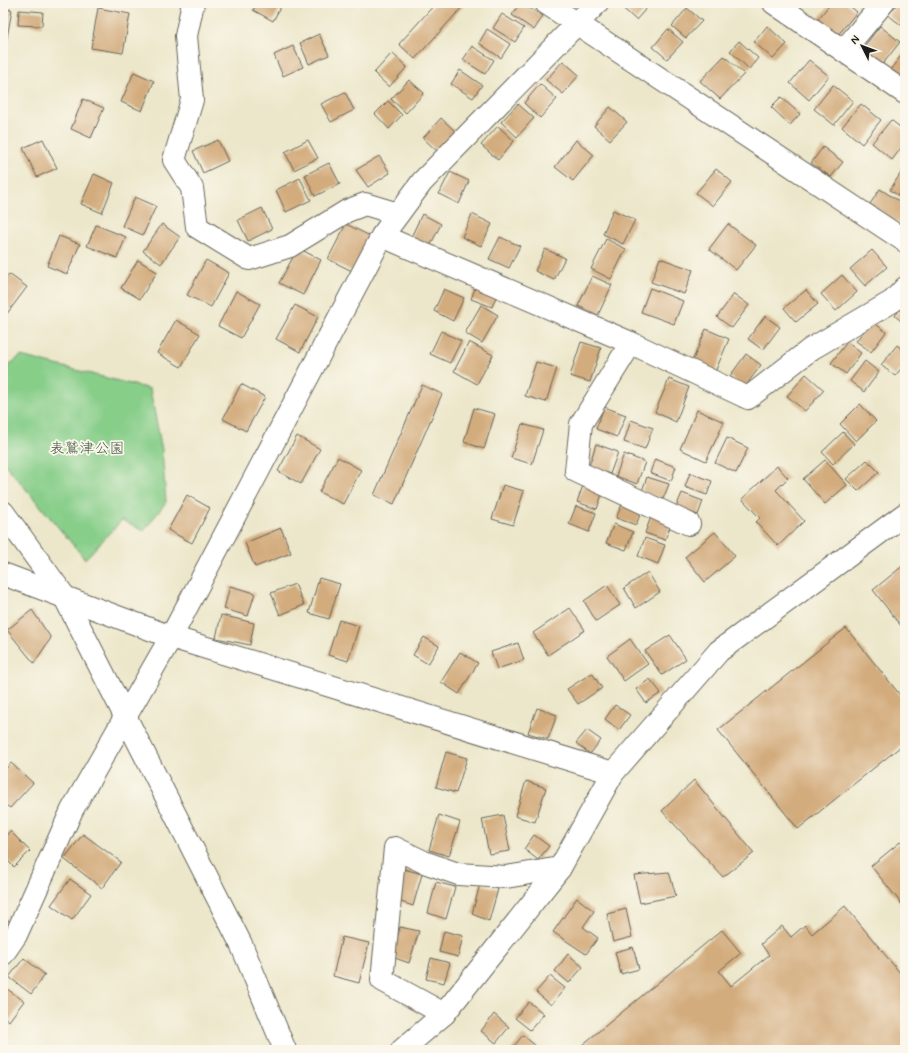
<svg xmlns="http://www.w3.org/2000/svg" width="908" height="1053" viewBox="0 0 908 1053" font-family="Mynerve,'Klee One',sans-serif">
	<rect width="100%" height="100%" fill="#fbf7ec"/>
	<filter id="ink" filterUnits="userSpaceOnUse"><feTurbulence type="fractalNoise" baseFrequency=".025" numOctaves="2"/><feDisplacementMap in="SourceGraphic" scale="8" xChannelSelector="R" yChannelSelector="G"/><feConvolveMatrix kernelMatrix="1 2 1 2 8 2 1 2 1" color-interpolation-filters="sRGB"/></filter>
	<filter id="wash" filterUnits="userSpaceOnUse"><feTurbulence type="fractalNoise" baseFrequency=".012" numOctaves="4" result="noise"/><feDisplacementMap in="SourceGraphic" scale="16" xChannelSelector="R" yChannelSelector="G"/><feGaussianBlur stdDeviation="0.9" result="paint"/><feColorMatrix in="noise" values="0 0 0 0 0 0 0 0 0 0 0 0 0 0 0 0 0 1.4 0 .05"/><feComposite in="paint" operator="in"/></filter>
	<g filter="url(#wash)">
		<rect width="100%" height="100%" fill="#ece7ca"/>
		<!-- green -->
		<polygon fill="#87ce89" stroke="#527552" points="21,356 150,389 162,450 166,502 144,531 122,520 85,559 3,462 3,369"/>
		<g id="blocks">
			<!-- building -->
			<g fill="#d3ac7d">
				<polygon points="257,3 276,3 281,6 273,21 253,10"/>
				<polygon points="436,3 466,3 415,59 399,44"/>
				<polygon points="520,3 543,16 534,30 512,15"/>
				<polygon points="617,3 651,3 636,20"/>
				<polygon points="831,3 846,3 857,12 838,35 818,19"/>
				<polygon points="898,3 905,3 905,28 888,15"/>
				<polygon points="3,8 12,10 5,49 3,49"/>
				<polygon points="98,8 130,14 123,53 91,48"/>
				<polygon points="687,8 702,21 686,38 672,26"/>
				<polygon points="19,10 43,12 42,26 18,25"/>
				<polygon points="502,14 524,28 515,42 493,28"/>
				<polygon points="767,26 787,44 773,59 754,42"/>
				<polygon points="880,26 900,42 882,65 862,49"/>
				<polygon points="487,29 510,44 501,58 479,43"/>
				<polygon points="668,29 683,42 667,59 653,47"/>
				<polygon points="319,34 329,55 309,64 300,43"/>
				<polygon points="739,41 758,58 749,69 730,51"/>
				<polygon points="293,46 303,67 283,76 274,55"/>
				<polygon points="472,46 494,60 485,74 463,60"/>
				<polygon points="392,53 407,67 389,87 374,73"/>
				<polygon points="903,53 905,55 905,82 890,70"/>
				<polygon points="724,56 744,74 720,99 700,81"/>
				<polygon points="809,60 829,76 809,100 790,83"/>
				<polygon points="563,61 579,75 563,94 546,80"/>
				<polygon points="460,70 482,85 473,98 451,84"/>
				<polygon points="134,72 154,81 142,111 121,102"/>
				<polygon points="409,80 424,93 406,113 391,99"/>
				<polygon points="540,84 557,99 540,118 524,103"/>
				<polygon points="833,85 853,101 834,125 814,109"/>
				<polygon points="345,92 354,110 331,122 321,104"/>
				<polygon points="781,97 800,114 790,125 771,107"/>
				<polygon points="83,99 104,108 91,138 71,129"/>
				<polygon points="388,101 402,115 389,129 375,114"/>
				<polygon points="518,104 534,118 517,137 501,122"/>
				<polygon points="861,104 881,120 862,144 842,127"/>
				<polygon points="610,107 627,122 610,140 594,126"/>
				<polygon points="441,118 456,132 438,152 423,138"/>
				<polygon points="891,120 905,131 905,143 892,160 872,143"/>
				<polygon points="498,126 514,141 498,160 481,145"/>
				<polygon points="43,139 57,168 37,177 23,148"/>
				<polygon points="218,140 228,161 203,173 193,151"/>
				<polygon points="308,140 318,158 294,170 285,152"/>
				<polygon points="576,140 594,155 573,181 555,167"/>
				<polygon points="823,147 843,162 831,177 811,163"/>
				<polygon points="379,156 390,173 368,187 356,170"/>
				<polygon points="329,163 340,184 315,196 305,175"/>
				<polygon points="904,168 905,169 905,200 890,190"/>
				<polygon points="716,169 732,182 713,206 696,193"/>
				<polygon points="450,172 469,181 459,204 439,194"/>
				<polygon points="94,174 114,183 102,213 81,204"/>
				<polygon points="300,178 311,200 286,212 276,190"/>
				<polygon points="880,189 905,205 905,218 901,225 870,204"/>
				<polygon points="135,197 156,206 143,235 122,226"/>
				<polygon points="262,208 272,229 248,241 238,220"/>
				<polygon points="613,210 635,220 623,244 603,234"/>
				<polygon points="422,214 441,224 430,246 411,237"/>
				<polygon points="472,214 492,224 481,246 462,237"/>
				<polygon points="162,224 180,237 161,264 143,251"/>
				<polygon points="346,224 370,236 352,271 328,259"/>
				<polygon points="728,224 756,245 736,270 709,249"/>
				<polygon points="96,225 126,237 117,258 87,246"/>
				<polygon points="59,236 80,244 67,274 47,266"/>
				<polygon points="500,237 520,246 509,268 489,259"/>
				<polygon points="606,239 626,249 611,279 591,269"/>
				<polygon points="298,248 321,260 303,295 279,283"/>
				<polygon points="545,249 565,258 554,280 535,271"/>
				<polygon points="872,250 887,267 865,286 850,269"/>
				<polygon points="660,258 693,270 684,294 651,282"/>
				<polygon points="138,260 157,272 140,299 121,288"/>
				<polygon points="206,260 229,273 211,307 187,295"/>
				<polygon points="9,274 27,287 3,319 3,282"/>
				<polygon points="842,275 857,292 836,311 821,294"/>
				<polygon points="592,276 612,285 598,315 578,306"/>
				<polygon points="476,286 497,294 492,307 471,299"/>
				<polygon points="650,288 683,301 674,324 641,312"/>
				<polygon points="444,289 464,298 453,321 434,311"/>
				<polygon points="806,290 818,304 796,322 784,308"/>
				<polygon points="236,291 260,304 241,338 218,326"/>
				<polygon points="734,294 749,305 732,328 717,317"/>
				<polygon points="905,302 905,324 895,316"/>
				<polygon points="295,305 318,317 300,352 276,339"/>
				<polygon points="481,305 498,315 482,343 465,333"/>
				<polygon points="765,316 780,327 763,350 748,339"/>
				<polygon points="176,320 200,334 181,367 157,353"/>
				<polygon points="872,321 886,332 871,352 856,341"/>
				<polygon points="706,329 729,339 715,372 692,362"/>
				<polygon points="441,331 461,341 450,363 430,354"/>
				<polygon points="469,342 493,355 477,384 454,371"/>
				<polygon points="581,342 601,348 590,382 570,376"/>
				<polygon points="847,342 861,353 846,374 831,363"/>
				<polygon points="897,345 905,352 905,364 895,376 881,365"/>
				<polygon points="746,354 761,365 744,388 730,376"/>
				<polygon points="865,361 879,372 864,392 850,381"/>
				<polygon points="536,362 557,368 546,402 525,396"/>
				<polygon points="806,374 824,390 805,411 787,396"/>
				<polygon points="669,379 689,387 676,422 655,412"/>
				<polygon points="241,384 265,397 246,431 223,419"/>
				<polygon points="422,385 442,394 394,504 374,495"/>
				<polygon points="860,404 876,421 856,441 840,424"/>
				<polygon points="604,407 626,415 617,437 596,429"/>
				<polygon points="474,408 495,414 484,449 464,442"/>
				<polygon points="697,410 724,422 706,461 680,449"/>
				<polygon points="631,420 653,428 645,449 624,442"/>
				<polygon points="522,424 543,430 532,464 511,458"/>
				<polygon points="843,432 854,444 833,464 822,452"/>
				<polygon points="297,436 320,449 301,484 278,471"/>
				<polygon points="727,438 748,448 736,473 715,463"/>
				<polygon points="596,444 618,452 610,474 589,466"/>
				<polygon points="624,454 645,462 637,484 616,476"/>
				<polygon points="338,457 361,470 343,504 319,492"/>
				<polygon points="655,459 676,467 671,481 650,473"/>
				<polygon points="825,460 847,485 825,504 803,479"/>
				<polygon points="867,460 879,472 858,491 846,479"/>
				<polygon points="777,466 788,478 776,490 804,521 778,546 756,522 760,518 742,499"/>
				<polygon points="690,473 712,481 707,495 685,487"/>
				<polygon points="647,477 669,484 663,499 642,491"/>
				<polygon points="584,483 603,491 597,509 577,502"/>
				<polygon points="503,485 524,491 513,525 492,519"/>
				<polygon points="682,493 703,501 698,515 676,507"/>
				<polygon points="187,495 210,508 192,543 168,530"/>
				<polygon points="624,500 643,507 636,525 616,518"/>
				<polygon points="576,506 596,513 589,532 569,524"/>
				<polygon points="652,514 672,522 665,540 645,533"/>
				<polygon points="614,524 633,532 626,550 606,543"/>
				<polygon points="281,528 291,553 255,567 245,543"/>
				<polygon points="715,532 735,556 705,582 685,557"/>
				<polygon points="645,538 665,545 658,564 638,556"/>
				<polygon points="905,564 905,631 873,590"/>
				<polygon points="648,572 660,592 636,608 624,588"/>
				<polygon points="319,578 340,584 329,619 309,613"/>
				<polygon points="295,584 304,605 280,615 271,593"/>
				<polygon points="607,585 620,605 596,621 584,601"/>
				<polygon points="230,586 255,593 248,616 224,609"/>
				<polygon points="570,608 585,630 548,655 533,633"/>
				<polygon points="32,610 51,638 34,663 7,630"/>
				<polygon points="221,615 254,623 250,645 216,638"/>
				<polygon points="339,620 359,626 348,661 328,655"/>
				<polygon points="846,628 905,701 905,743 798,829 718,730"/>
				<polygon points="670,635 686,659 662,675 645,651"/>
				<polygon points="424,637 439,646 428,664 413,655"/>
				<polygon points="630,639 648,664 624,681 607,656"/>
				<polygon points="518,643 524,660 497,669 491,652"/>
				<polygon points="460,652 478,663 459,694 441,682"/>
				<polygon points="592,673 602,688 578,704 567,689"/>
				<polygon points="650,679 661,693 646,703 636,689"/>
				<polygon points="615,705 630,715 619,730 605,719"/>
				<polygon points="537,708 557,715 548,739 528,733"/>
				<polygon points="587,730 601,740 590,754 576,743"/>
				<polygon points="446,752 467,758 456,793 436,787"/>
				<polygon points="11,763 33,783 10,808 3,803 3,772"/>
				<polygon points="694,780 754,853 723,877 662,811"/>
				<polygon points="526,781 546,788 535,822 515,816"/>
				<polygon points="439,815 460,822 449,856 429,850"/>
				<polygon points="503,815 510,851 489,854 482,819"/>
				<polygon points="10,831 30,851 14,867 3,856 3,839"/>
				<polygon points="83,834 121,862 102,888 64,859"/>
				<polygon points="534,835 549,846 538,860 524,849"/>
				<polygon points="905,838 905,908 871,866"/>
				<polygon points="404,869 422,874 413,906 395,900"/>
				<polygon points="669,872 676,896 640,903 634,875"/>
				<polygon points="70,879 91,894 72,920 51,905"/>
				<polygon points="436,882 455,887 446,919 428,913"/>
				<polygon points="480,884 498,889 489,921 472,914"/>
				<polygon points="577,898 594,911 583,927 598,938 586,954 553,932"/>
				<polygon points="845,906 905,979 905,1050 576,1050 722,930 741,953 719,971 731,986 769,955 761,944 782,926 791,937 805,925 812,934"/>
				<polygon points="626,909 632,937 613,942 607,914"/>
				<polygon points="3,916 10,922 3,930"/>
				<polygon points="400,927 419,931 409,963 392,957"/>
				<polygon points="444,931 463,936 458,957 439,952"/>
				<polygon points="342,937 369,943 359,983 333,976"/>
				<polygon points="633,947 639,969 621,974 615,952"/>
				<polygon points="568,954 583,967 569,983 555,971"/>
				<polygon points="24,958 45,975 31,994 9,977"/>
				<polygon points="431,958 450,963 444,983 426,979"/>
				<polygon points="550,976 565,988 551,1005 536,992"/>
				<polygon points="3,986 24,1001 9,1021 3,1016"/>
				<polygon points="529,1002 544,1014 530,1030 515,1018"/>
				<polygon points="494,1014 509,1027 496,1043 481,1031"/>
				<polygon points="523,1035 538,1048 536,1050 511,1050"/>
			</g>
		</g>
	</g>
	<g filter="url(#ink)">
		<use href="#blocks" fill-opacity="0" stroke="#656359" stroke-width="1"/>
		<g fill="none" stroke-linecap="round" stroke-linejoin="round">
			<defs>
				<g id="minor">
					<polyline points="193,3 186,36 192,100 174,160 192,188 197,227 249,259 290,246 347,211 365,204 398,214"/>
					<polyline points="546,3 905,241"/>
					<polyline points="774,3 905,93"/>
					<polyline points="844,50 883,3"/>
					<polyline points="382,236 631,343 748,398 811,349 893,301 905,288"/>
					<polyline points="631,343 581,424 576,471 689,524"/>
					<polyline points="3,512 64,596 241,944 285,1050"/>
					<polyline points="3,574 171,637 613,773"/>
					<polyline points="3,954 16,935 72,810 171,637 382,236 422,182 597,3"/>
					<polyline points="444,1014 382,980 395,848 424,862 458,874 506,877 560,868"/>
					<polyline points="402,1050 444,1014 560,868 613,773 719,651 905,514"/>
				</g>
			</defs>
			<!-- minor casing -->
			<use href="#minor" stroke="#656359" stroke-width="24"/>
			<!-- minor -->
			<use href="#minor" stroke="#fff" stroke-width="22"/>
		</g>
	</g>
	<g text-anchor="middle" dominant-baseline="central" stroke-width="3.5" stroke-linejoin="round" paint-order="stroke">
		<!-- park labels -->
		<g font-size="15" fill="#415a42" stroke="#fbf7ec">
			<text x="87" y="449">表鷲津公園</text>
		</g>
	</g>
	<!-- margin -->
	<rect width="908" height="1053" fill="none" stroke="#fbf7ec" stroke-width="16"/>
	<!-- north arrow -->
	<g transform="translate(862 46) rotate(312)" stroke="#fbf7ec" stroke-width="3" paint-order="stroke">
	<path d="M0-3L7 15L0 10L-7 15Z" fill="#1c1c1c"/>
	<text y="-6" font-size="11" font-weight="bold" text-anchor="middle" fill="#1c1c1c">N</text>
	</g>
</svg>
